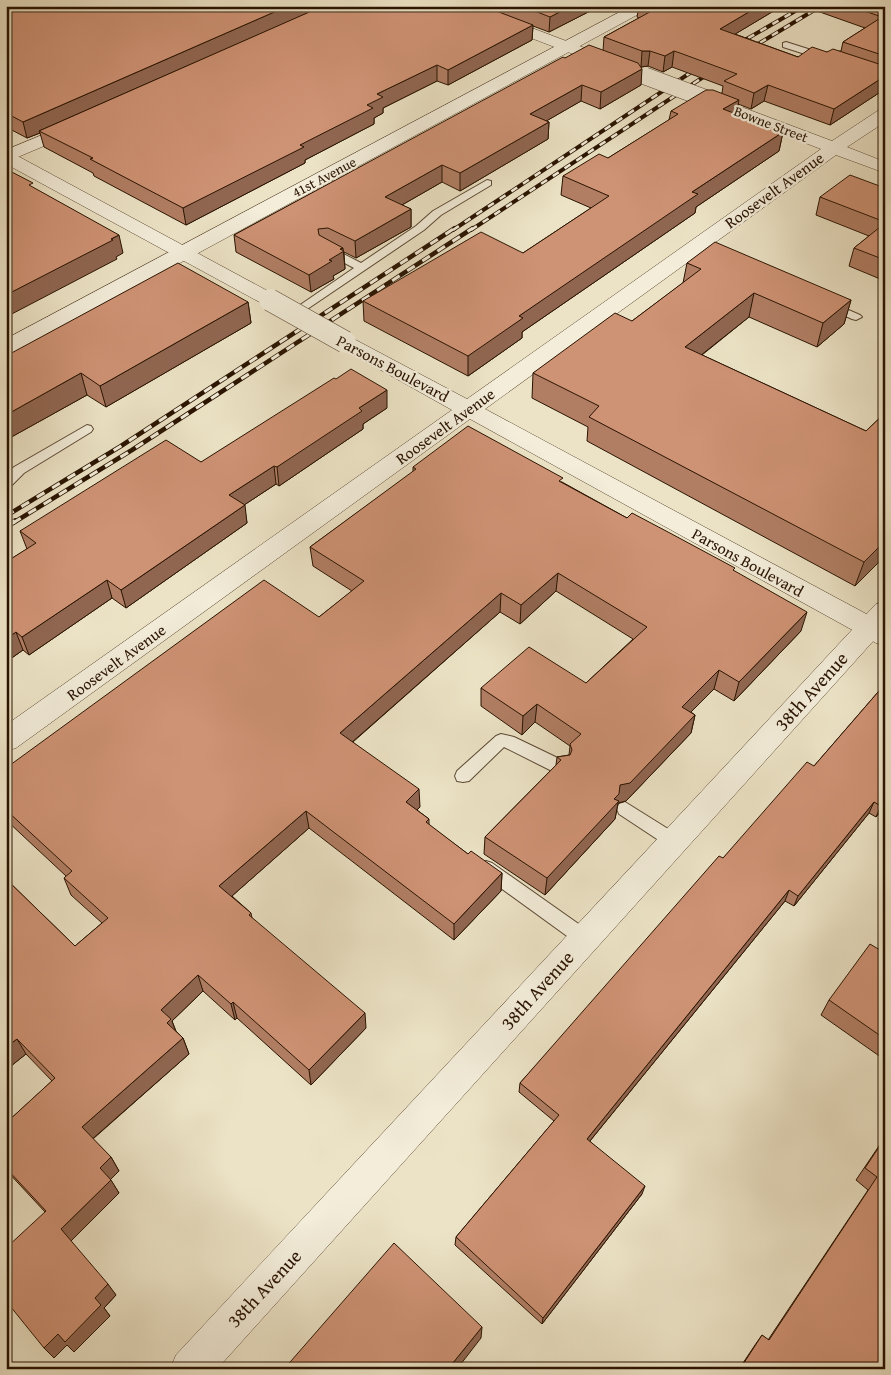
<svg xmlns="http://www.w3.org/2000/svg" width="891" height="1375" viewBox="0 0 891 1375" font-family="'Gentium Book Plus',serif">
	<rect width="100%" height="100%" fill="#ece3c6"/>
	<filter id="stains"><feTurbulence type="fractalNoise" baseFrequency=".004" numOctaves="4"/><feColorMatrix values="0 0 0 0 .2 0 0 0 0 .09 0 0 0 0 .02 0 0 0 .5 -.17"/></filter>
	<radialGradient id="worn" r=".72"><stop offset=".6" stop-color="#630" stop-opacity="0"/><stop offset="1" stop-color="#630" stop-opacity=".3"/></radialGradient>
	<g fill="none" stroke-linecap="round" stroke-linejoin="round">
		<defs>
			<g id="service">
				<polygon points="786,42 827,55 828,57 824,60 783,47 783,43"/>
				<polygon points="487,180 491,181 491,185 441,215 424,230 297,316 293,317 287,314 354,268 322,251 321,249 322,247 330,247 361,263 416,226 433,211"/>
				<polygon points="828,301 860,315 862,317 856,320 852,319 824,306 822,304 824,302"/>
				<polygon points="87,425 91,426 93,429 91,432 24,473 11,486 6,487 6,475 14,467"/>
				<polygon points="501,734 514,737 566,762 568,767 566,772 560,773 554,772 504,747 469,781 463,782 457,781 455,776 457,771 496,736"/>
				<polygon points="625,802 681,837 683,842 681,847 675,849 669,847 619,814 617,809 619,804"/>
				<polygon points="486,861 492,863 590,932 593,938 590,944 584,946 578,944 480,873 478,868 480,863"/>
			</g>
			<g id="minor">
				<polygon points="631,6 650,6 648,9 14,353 6,354 6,339"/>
				<polygon points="76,121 82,122 85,126 82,130 6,162 6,150"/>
				<path d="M885 602V628L217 1369H170L176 1355C409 1104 643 855 876 604Z"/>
			</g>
			<g id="tertiary">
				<polygon points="453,6 474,6 619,61 621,64 619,67 607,67 455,9"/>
				<polygon points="707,94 832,141 879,110 885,109 885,122 847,147 885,162 885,173 836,155 485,409 885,624 885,646 876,643 470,419 16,748 6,751 6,725 452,410 338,346 334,342 338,338 345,336 352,338 467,399 821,149 701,103 699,99 701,95"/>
				<polygon points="6,152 12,153 277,296 280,300 277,304 270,306 263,304 6,164"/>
			</g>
		</defs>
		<!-- service casing -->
		<use href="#service" stroke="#5a4732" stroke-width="2"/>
		<!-- minor casing -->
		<use href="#minor" stroke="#5a4732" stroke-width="1"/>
		<!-- tertiary casing -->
		<use href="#tertiary" stroke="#5a4732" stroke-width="1"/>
		<!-- service -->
		<use href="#service" fill="#f3edda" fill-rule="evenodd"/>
		<!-- minor -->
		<use href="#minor" fill="#f3edda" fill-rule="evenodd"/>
		<!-- tertiary -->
		<use href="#tertiary" fill="#f3edda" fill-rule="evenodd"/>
		<defs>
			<g id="rail-far2">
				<polyline points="736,45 804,6"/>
				<polyline points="748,50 821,6"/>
				<polyline points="453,230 702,65"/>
				<polyline points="471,230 714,70"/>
			</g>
			<g id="rail-far1">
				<polyline points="6,516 121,446 455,228"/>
				<polyline points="13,523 132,450 473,228"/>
			</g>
			<polyline id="rail" points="6,527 15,521"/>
		</defs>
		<!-- rail-far2 casing -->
		<use href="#rail-far2" stroke="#291300" stroke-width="4"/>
		<!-- rail-far1 casing -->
		<use href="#rail-far1" stroke="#291300" stroke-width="4.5"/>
		<!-- rail casing -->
		<use href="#rail" stroke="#291300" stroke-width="5.5"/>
		<!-- rail-far2 -->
		<use href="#rail-far2" stroke="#f3edda" stroke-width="2.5" stroke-dasharray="7" stroke-linecap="butt"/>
		<!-- rail-far1 -->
		<use href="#rail-far1" stroke="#f3edda" stroke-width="3" stroke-dasharray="9" stroke-linecap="butt"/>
		<!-- rail -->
		<use href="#rail" stroke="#f3edda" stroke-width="4" stroke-dasharray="11" stroke-linecap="butt"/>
		<defs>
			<polyline id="tertiary-bridge-far1" points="645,76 707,99"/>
			<polyline id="tertiary-bridge" points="270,300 345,342"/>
		</defs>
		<!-- tertiary-bridge-far1 casing -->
		<use href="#tertiary-bridge-far1" stroke="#5a4732" stroke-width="18" stroke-linecap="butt"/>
		<!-- tertiary-bridge casing -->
		<use href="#tertiary-bridge" stroke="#5a4732" stroke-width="23" stroke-linecap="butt"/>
		<!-- tertiary-bridge-far1 -->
		<use href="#tertiary-bridge-far1" stroke="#f3edda" stroke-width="17"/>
		<!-- tertiary-bridge -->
		<use href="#tertiary-bridge" stroke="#f3edda" stroke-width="22"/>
	</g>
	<!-- wall -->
	<g fill="#b17e64" stroke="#291300">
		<polygon points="6,6 600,6 549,32 533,26 532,40 448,85 437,81 383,108 383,113 374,118 374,124 305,160 305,163 186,225 94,176 93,173 44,147 40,133 27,138 6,127"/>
		<polygon points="608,6 627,6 619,10"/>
		<polygon points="639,6 782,6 735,34 798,57 827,52 841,51 843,42 865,28 803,6 885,6 885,89 830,125 764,101 751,109 738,104 736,114 783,132 779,151 696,207 695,213 522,332 522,338 468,376 364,321 363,301 523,253 591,208 561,195 563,176 608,158 669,120 671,111 722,93 723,86 672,67 663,72 648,66 641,67 641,85 600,109 581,101 546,121 549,122 548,139 460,191 442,182 402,205 411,209 411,227 356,258 344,252 345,269 333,276 334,279 311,292 236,252 234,235 565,58 603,51 604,37 639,18 637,17"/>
		<polygon points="885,123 885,146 879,143"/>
		<polygon points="885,188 885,281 849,266 854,248 869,236 816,215 820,197"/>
		<polygon points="687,263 851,300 844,324 817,347 749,317 702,355 866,431 885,413 885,556 855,586 587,441 588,427 532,398 533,373 632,321 683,283"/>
		<polygon points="248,302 251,323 106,407 87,395 6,440 6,356"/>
		<polygon points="387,408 363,424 363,429 279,486 276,484 244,505 247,523 126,608 112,598 29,655 23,650 6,662 6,562 27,549 20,531 201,462"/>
		<polygon points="413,467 562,482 627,518 734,571 801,631 734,701 714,689 691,712 695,715 691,733 626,801 618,803 615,819 545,895 484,854 485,837 556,765 557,757 569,755 570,746 535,722 522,735 481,706 481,688 586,683 633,639 556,591 520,624 500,612 353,742 420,807 417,810 429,819 429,825 468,854 502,873 501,891 454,940 309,828 232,896 251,913 252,918 366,1028 311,1085 237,1018 235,1020 203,991 172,1021 176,1031 183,1038 189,1054 93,1139 111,1157 119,1171 110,1179 119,1193 70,1241 116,1295 104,1308 110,1316 74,1352 67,1345 54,1358 44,1348 45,1212 6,1170 6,1123 52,1081 26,1054 6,1070 6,879 75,946 102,923 71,895 64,878 66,876 6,820 6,768 319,617 352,591 313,566 310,547 413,472"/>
		<polygon points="885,684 885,806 876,817 869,813 794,906 785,901 590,1141 642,1194 542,1324 455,1245 456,1237 554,1121 519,1092 520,1083 723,858 814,766"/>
		<polygon points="885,953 885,1060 821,1015 829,1000"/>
		<polygon points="885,1137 885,1369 739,1369 755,1345 762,1335 768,1340 868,1190 856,1180"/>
	</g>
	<!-- shaded-wall -->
	<g fill="#906651" stroke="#291300">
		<polygon points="6,6 25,6 6,14"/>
		<polygon points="288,6 324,6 39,131 40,133 27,138 23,122"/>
		<polygon points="571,6 600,6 549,32 550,17"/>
		<polygon points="619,6 627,6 619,10"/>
		<polygon points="759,6 782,6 717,45 720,29"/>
		<polygon points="533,25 532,40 448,85 448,70"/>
		<polygon points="642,51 650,51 648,66 641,67"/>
		<polygon points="674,51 672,67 663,72 665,56"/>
		<polygon points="437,65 437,81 383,108 383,113 374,118 374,124 305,160 305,163 186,225 183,208 367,105 377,94"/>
		<polygon points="642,69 641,85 600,109 601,92"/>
		<polygon points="885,76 885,89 830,125 834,109"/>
		<polygon points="582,85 581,101 529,131 530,114"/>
		<polygon points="768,85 764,101 751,109 754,93"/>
		<polygon points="739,100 736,118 723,109"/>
		<polygon points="549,122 548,139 460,191 460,173"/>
		<polygon points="783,132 779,151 696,207 695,213 522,332 522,338 468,376 468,356 519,316 692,192"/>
		<polygon points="442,165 442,182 386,214 385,197"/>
		<polygon points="411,209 411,227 356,258 355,241"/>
		<polygon points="119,235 123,253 116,257 117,259 6,317 6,295"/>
		<polygon points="343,248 345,269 333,276 334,279 311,292 309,275"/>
		<polygon points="754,293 749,317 681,371 685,347"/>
		<polygon points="851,300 844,324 817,347 823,323"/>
		<polygon points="248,302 251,323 106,407 100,386"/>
		<polygon points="81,373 87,395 6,440 6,415"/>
		<polygon points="387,390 387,408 363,424 363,429 279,486 277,467 359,408"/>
		<polygon points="274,466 276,484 232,513 229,495"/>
		<polygon points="245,505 247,523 126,608 121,590"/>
		<polygon points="885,541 885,556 855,586 864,562"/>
		<polygon points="558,573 556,591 520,624 521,605"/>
		<polygon points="107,580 112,598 29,655 22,637"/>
		<polygon points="501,593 500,612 342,751 340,733"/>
		<polygon points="807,612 801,631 734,701 739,682"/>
		<polygon points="16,632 23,650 6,662 6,639"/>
		<polygon points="719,670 714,689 678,725 682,707"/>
		<polygon points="537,704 535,722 522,735 523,716"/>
		<polygon points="695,715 691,733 626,801 618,803 615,819 545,895 547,878 614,799 620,785"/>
		<polygon points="419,789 420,807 406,820 406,802"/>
		<polygon points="885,801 885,806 876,817 881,806"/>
		<polygon points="874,802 869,813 794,906 798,896"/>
		<polygon points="306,811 309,828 224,903 219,886"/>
		<polygon points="502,873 501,891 454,940 454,924"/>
		<polygon points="789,890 785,901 585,1147 587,1139"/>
		<polygon points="198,975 203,991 172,1021 177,1035 173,1038 161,1010"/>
		<polygon points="233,1002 237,1018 235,1020 231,1004"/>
		<polygon points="365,1013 366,1028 311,1085 309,1070"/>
		<polygon points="183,1038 189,1054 90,1141 82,1127"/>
		<polygon points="17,1039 26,1054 6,1070 6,1047"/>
		<polygon points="111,1157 119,1171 108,1182 100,1168"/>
		<polygon points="111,1180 119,1193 70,1242 61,1229"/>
		<polygon points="645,1186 642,1194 542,1324 543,1318"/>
		<polygon points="108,1284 116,1295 104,1308 110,1316 74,1352 67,1345 54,1358 44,1348"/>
		<polygon points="482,1327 481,1338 457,1369 448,1369"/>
	</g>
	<!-- building -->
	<g fill="#ce9274" stroke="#291300">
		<polygon points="19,6 288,6 23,122 6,113 6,11"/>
		<polygon points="323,6 483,6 533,25 448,70 437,65 377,94 383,97 367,105 373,108 300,145 304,147 183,208 90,159 93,158 39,131"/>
		<polygon points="522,6 571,6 550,17"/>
		<polygon points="652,6 759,6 720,29 798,57 812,47 827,52 833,49 885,66 885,76 834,109 768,85 754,93 724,81 737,74 680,53 674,51 665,56 650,51 642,51 604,37 657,8"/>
		<polygon points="850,6 885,6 885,56 843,42 882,17"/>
		<polygon points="589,45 638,63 642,69 601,92 582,85 530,114 549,122 460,173 442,165 385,197 411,209 355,241 328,228 318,229 319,235 343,248 340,249 344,251 329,260 332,261 309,275 234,235 563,57 565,58"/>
		<polygon points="706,90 713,90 739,100 723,109 783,132 692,192 698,194 519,316 523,318 468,356 363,301 481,232 523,253 609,196 563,176 599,154 608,158 678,114 671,111"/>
		<polygon points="6,169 33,183 29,185 119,235 111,239 113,240 6,295"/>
		<polygon points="850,175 885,188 885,222 820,197"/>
		<polygon points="885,223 885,260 854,248"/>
		<polygon points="715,242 851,300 823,323 754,293 685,347 866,431 885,413 885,541 864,562 589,417 599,406 533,373 615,313 632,321 701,269 687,263"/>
		<polygon points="178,263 248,302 100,386 81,373 6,415 6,356"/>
		<polygon points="351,369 387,390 359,408 362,411 277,467 274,466 229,495 245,505 121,590 107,580 22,637 16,632 6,639 6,562 36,543 20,531 166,440 201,462 334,378 336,379"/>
		<polygon points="468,426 563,478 559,481 627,518 632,513 668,532 735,568 733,570 807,612 739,682 719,670 682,707 695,715 630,783 620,785 619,794 614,799 619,801 547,878 485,837 561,760 557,757 570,755 572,750 570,744 581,734 537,704 523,716 481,688 529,647 586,683 647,627 558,573 521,605 501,593 340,733 419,789 406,802 429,819 426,822 468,854 471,851 502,873 454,924 306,811 219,886 251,913 249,915 365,1013 309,1070 233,1002 231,1004 198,975 161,1010 171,1019 167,1023 183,1038 82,1127 111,1157 100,1168 111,1180 61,1229 108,1284 95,1298 101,1305 65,1342 58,1334 44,1348 6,1301 6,1248 46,1211 6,1168 6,1123 55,1078 17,1039 6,1047 6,879 75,946 108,918 64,878 72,871 6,810 6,768 264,580 319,617 364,581 310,547 416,469 413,467"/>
		<polygon points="885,684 885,801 881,806 874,802 798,896 789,890 587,1139 645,1186 543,1318 456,1237 559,1115 520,1083 719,856 723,858 807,762 814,766"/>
		<polygon points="870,944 885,953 885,1039 829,1000"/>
		<polygon points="885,1138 885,1369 740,1369 762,1335 769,1340 877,1177 865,1168"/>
		<polygon points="394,1243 482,1327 448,1369 284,1369"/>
	</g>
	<g text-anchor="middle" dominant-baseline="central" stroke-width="4.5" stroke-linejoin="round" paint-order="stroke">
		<!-- far-street labels -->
		<g font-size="14" fill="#291300" stroke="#f3edda">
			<text transform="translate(771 124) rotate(21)">Bowne Street</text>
			<text transform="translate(324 177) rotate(-28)">41st Avenue</text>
		</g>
		<!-- street labels -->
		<g font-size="16" fill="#291300" stroke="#f3edda">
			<text transform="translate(774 190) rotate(-36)">Roosevelt Avenue</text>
			<text transform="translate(393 368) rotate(28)">Parsons Boulevard</text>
			<text transform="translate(445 426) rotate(-36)">Roosevelt Avenue</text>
			<text transform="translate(748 562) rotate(29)">Parsons Boulevard</text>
			<text transform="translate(116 662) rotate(-36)">Roosevelt Avenue</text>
		</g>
		<!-- near-street labels -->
		<g font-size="19" fill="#291300" stroke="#f3edda">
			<text transform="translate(811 691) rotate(-48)">38th Avenue</text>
			<text transform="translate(537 990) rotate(-48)">38th Avenue</text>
			<text transform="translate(264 1288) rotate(-47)">38th Avenue</text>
		</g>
	</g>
	<!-- margin -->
	<rect width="891" height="1375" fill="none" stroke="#ece3c6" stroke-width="25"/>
	<rect x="8" y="8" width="876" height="1360" fill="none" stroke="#291300" stroke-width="2.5"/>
	<rect x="12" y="12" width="866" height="1350" fill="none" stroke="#291300"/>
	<rect width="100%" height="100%" filter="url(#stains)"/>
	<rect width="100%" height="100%" fill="url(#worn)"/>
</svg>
